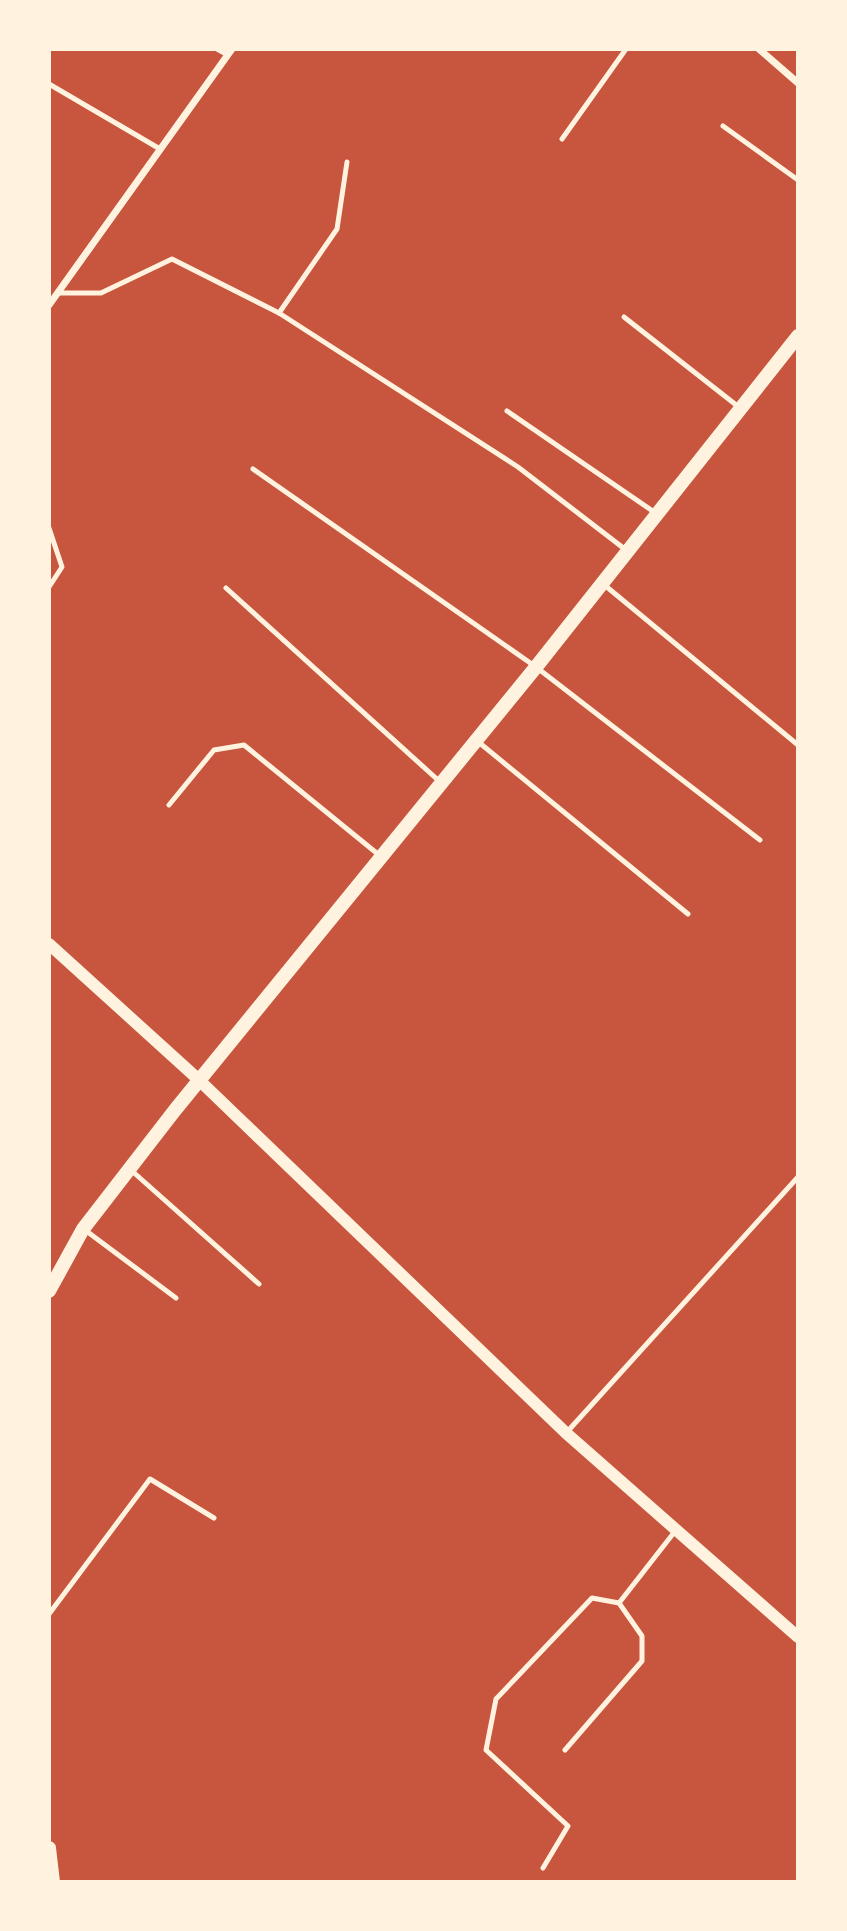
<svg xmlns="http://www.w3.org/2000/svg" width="847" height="1931" viewBox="0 0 847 1931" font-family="'Fira Sans Condensed',sans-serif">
	<rect width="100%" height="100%" fill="#c8553d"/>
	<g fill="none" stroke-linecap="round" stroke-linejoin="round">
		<!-- service -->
		<g stroke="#fff3e0" stroke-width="5">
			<polyline points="217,49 228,55"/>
			<polyline points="49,84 160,149"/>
			<polyline points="723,126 798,180"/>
			<polyline points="562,139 626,49"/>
			<polyline points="58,293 101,293 172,259 279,313 518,467 626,550"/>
			<polyline points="279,313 337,229 347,162"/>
			<polyline points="624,317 740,408"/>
			<polyline points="507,411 657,514"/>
			<polyline points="253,469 536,667 760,840"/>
			<polyline points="49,528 62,567 49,587"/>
			<polyline points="602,583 798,745"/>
			<polyline points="226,588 439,781"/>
			<polyline points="476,740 688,914"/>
			<polyline points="169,805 214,750 244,745 379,855"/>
			<polyline points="132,1171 259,1284"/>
			<polyline points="85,1230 176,1298"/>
			<polyline points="567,1432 798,1177"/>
			<polyline points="619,1603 676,1530"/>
			<polyline points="49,1614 150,1479 214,1518"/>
			<polyline points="543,1868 568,1826 486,1750 496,1699 592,1598 619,1603 642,1636 642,1661 565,1750"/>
		</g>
		<!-- minor -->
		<g stroke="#fff3e0" stroke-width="7">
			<polyline points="759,49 798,83"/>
			<polyline points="49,305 232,49"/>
		</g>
		<!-- tertiary -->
		<polyline stroke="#fff3e0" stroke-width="12" points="49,944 199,1080 566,1433 798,1637"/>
		<!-- secondary -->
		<g stroke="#fff3e0" stroke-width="14">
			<polyline points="49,1291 83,1229 175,1110 536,667 798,336"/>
			<polyline points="49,1848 53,1882"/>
		</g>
	</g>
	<!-- border -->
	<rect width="847" height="1931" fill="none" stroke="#fff3e0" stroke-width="102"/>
</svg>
